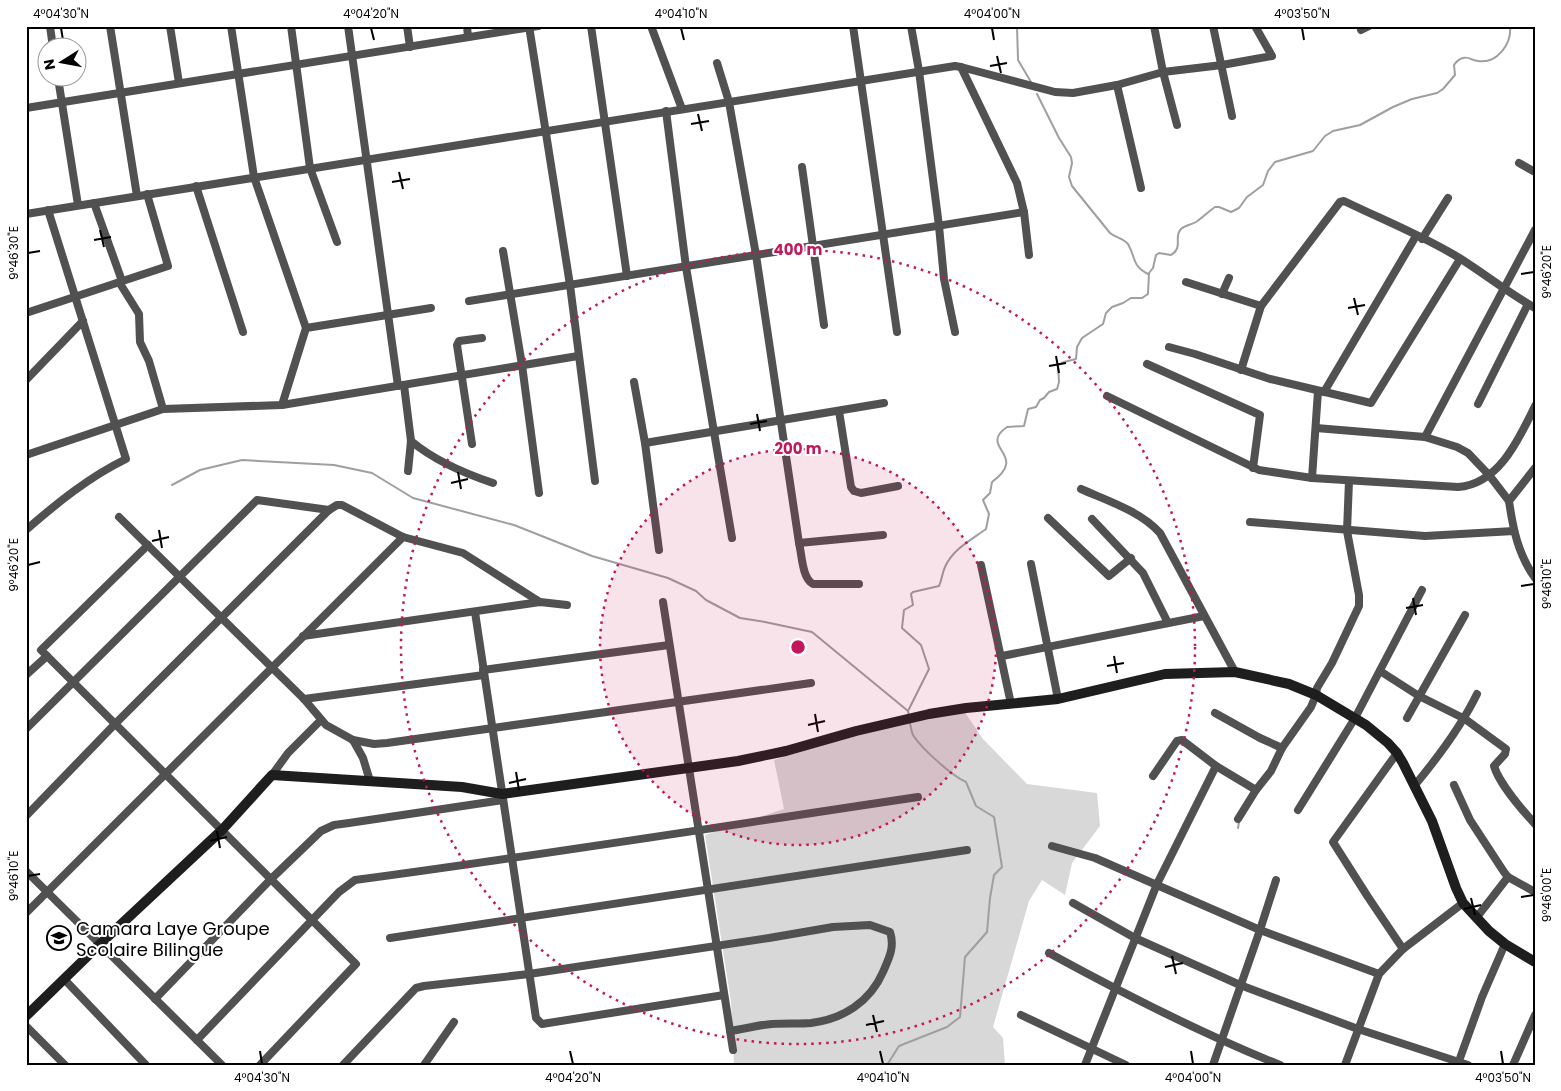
<svg xmlns="http://www.w3.org/2000/svg" width="1561" height="1091" viewBox="0 0 1561 1091" font-family="Poppins,sans-serif">
	<rect width="100%" height="100%" fill="#fff"/>
	<!-- green -->
	<polygon fill="#d8d8d8" points="964,711 983,739 1027,784 1097,793 1100,826 1072,863 1065,895 1042,880 1029,901 993,1027 1003,1038 1005,1065 734,1065 731,1002 705,835 784,809 774,760 880,728"/>
	<g fill="none" stroke-linecap="round" stroke-linejoin="round">
		<!-- stream -->
		<g stroke="#9f9f9f" stroke-width="2">
			<polyline points="1017,26 1018,60 1031,82"/>
			<path d="M1037 94 1059 138 1071 157 1072 163 1069 177 1072 186 1110 233C1116 238 1123 238 1128 244 1136 258 1132 266 1148 274"/>
			<polyline points="172,485 200,470 242,460 334,465 372,473 413,498 514,525 592,556 668,578 696,591 706,600 740,618 765,622 812,632 908,711"/>
			<path d="M909 716 908 711 929 669 921 645 902 628 904 610 913 605 911 594 913 592 939 586C942 580 942 573 945 567 953 549 971 540 986 529L989 514 983 500 990 493 992 482C1030 454 977 448 1007 427L1024 426 1028 409 1036 407 1040 400 1044 398 1049 392 1057 389 1059 382 1058 365 1064 362 1076 359 1077 347 1082 338 1103 324 1106 313 1112 307 1123 303 1131 298H1142L1148 294 1149 273 1153 268 1156 255 1159 253 1171 255C1184 247 1173 237 1181 229 1185 225 1191 225 1196 222 1202 218 1208 212 1215 207H1219L1231 212 1239 208 1247 197 1263 185 1268 171 1275 162 1313 151 1325 136 1333 131 1360 125 1393 107 1412 99 1437 93 1443 89 1455 75 1454 65C1456 62 1459 59 1463 58 1469 56 1472 61 1478 61 1497 64 1512 44 1510 26"/>
			<polyline points="1238,828 1239,822"/>
			<path d="M887 1065 899 1046 947 1027 960 1017 965 957 987 932 990 898 994 875 1002 867 994 817 976 806 966 782C952 776 921 748 913 735 911 731 911 727 910 723"/>
		</g>
		<!-- street -->
		<g stroke="#515151" stroke-width="8">
			<polyline points="50,26 53,48"/>
			<polyline points="110,26 137,196"/>
			<polyline points="170,26 179,83"/>
			<polyline points="231,26 254,177 306,328 282,405"/>
			<polyline points="291,26 310,168 337,242"/>
			<polyline points="348,26 398,386"/>
			<polyline points="407,26 410,47"/>
			<polyline points="467,26 468,37"/>
			<polyline points="529,26 570,285 595,481"/>
			<polyline points="591,26 627,276"/>
			<polyline points="651,26 682,109"/>
			<polyline points="853,26 897,332"/>
			<polyline points="911,26 919,71 939,226 944,279 955,332"/>
			<polyline points="1154,26 1163,72 1177,125"/>
			<polyline points="1213,26 1232,116"/>
			<polyline points="1361,30 1369,26"/>
			<polyline points="717,63 729,102 756,255 799,543 883,535"/>
			<polyline points="961,67 1055,92 1073,93 1117,85 1163,72 1222,65 1272,56 1255,26"/>
			<polyline points="58,78 78,205"/>
			<polyline points="1117,85 1141,188"/>
			<polyline points="26,108 538,26"/>
			<polyline points="666,111 686,267 732,538"/>
			<polyline points="1519,163 1535,172"/>
			<polyline points="802,167 824,325"/>
			<polyline points="196,186 243,332"/>
			<polyline points="94,203 122,281"/>
			<polyline points="26,214 955,66 961,67 1017,183 1024,212 1029,255"/>
			<polyline points="1422,239 1448,198"/>
			<polyline points="503,251 522,365 539,493"/>
			<polyline points="119,282 139,314 140,342 149,361 163,409"/>
			<polyline points="1186,282 1261,306"/>
			<polyline points="1222,294 1229,278"/>
			<polyline points="469,301 1024,212"/>
			<polyline points="26,313 168,266 147,194"/>
			<polyline points="306,328 431,308"/>
			<polyline points="1169,347 1195,354 1270,379 1371,403 1460,259"/>
			<polyline points="1147,364 1260,415 1253,468"/>
			<path d="M1241 370 1261 306 1340 202 1344 201C1383 220 1424 236 1461 259 1486 275 1509 293 1535 308"/>
			<polyline points="26,380 83,321"/>
			<polyline points="634,382 645,443 659,550"/>
			<polyline points="404,385 411,441 408,471"/>
			<polyline points="1324,392 1416,236"/>
			<path d="M1107 396 1259 470 1312 478 1458 487C1499 484 1519 439 1535 406"/>
			<polyline points="1478,404 1528,304"/>
			<polyline points="839,411 851,487 854,491 861,493 898,486"/>
			<polyline points="1316,428 1425,437 1457,447 1468,453 1489,475 1509,501"/>
			<polyline points="1425,437 1535,230"/>
			<path d="M411 441C435 461 463 473 493 483"/>
			<polyline points="645,443 884,403"/>
			<polyline points="472,444 457,345 459,341 482,338"/>
			<polyline points="26,455 163,409 282,405 578,356"/>
			<path d="M1535 468 1509 501C1513 529 1518 554 1535 578"/>
			<polyline points="1312,478 1318,391"/>
			<path d="M1081 489C1108 501 1140 511 1160 533L1235 672"/>
			<polyline points="119,517 304,699 326,725 353,740 363,758 370,781"/>
			<polyline points="1048,518 1109,576 1131,558"/>
			<polyline points="1092,519 1143,573 1168,623"/>
			<polyline points="1250,522 1425,536 1514,531"/>
			<path d="M26 530C57 503 89 477 126 459L48 210"/>
			<path d="M799 543C802 555 802 578 813 584H859"/>
			<polyline points="148,545 41,650 356,964 260,1065"/>
			<polyline points="1031,564 1058,699"/>
			<polyline points="981,565 1011,704"/>
			<polyline points="663,602 733,1050"/>
			<polyline points="475,612 536,1018 542,1024 724,995"/>
			<polyline points="303,636 540,602 567,605"/>
			<polyline points="1002,656 1204,616"/>
			<polyline points="483,670 669,645"/>
			<path d="M1380 671 1419 696 1465 719 1506 749 1505 754 1494 766C1499 783 1523 811 1535 824"/>
			<polyline points="26,675 47,656"/>
			<polyline points="304,699 484,675"/>
			<polyline points="1215,713 1260,738 1282,748"/>
			<polyline points="1407,718 1465,615"/>
			<polyline points="26,729 257,500 329,510"/>
			<polyline points="353,740 374,744 387,743 811,683"/>
			<polyline points="1397,753 1333,842 1368,897 1403,949"/>
			<polyline points="272,775 288,753 321,720"/>
			<polyline points="1153,776 1177,741 1182,740 1216,766 1256,790"/>
			<path d="M1415 785C1439 756 1461 727 1477 694"/>
			<polyline points="1454,785 1470,820 1504,872 1508,877 1535,892"/>
			<polyline points="1298,810 1355,718 1422,590"/>
			<polyline points="26,816 115,724 329,510 337,505 342,505 403,537 463,553 540,602"/>
			<polyline points="1238,819 1256,790 1271,771 1282,748 1311,707 1316,695 1317,688 1332,663 1359,606 1359,595 1347,531 1349,481"/>
			<polyline points="1052,846 1095,858 1260,930 1379,974"/>
			<polyline points="26,871 222,1065"/>
			<polyline points="1073,903 1135,938 1240,985 1358,1029 1468,1065"/>
			<polyline points="26,913 403,537"/>
			<polyline points="1477,917 1508,877"/>
			<polyline points="390,938 967,850"/>
			<path d="M1049 953C1124 994 1200 1033 1280 1065"/>
			<polyline points="64,979 146,1065"/>
			<polyline points="155,999 271,879 321,831 334,825 349,823 503,800"/>
			<polyline points="1021,1015 1126,1065"/>
			<polyline points="26,1026 65,1065"/>
			<path d="M197 1040 339 892 355 880C543 855 730 825 918 797"/>
			<polyline points="1459,1061 1482,997 1505,944"/>
			<path d="M343 1065 416 988 424 986 529 974 769 938 833 927 870 925 890 932C895 947 889 958 883 972 870 1002 843 1019 811 1023 798 1024 785 1023 772 1024 758 1025 744 1029 730 1031"/>
			<polyline points="424,1065 454,1022"/>
			<polyline points="1085,1065 1157,884 1216,766"/>
			<polyline points="1213,1065 1260,930 1276,880"/>
			<polyline points="1345,1065 1379,974 1403,949 1463,903"/>
			<polyline points="1513,1065 1535,1015"/>
		</g>
		<!-- secondary -->
		<polyline stroke="#1e1e1e" stroke-width="10" points="26,1016 100,944 222,830 272,775 462,787 502,794 738,761 786,751 856,731 929,714 966,708 1058,699 1165,674 1235,672 1289,684 1316,695 1366,725 1388,743 1397,753 1403,763 1432,821 1456,888 1463,903 1489,931 1505,944 1535,962"/>
	</g>
	<!-- ticks -->
	<path fill="none" stroke="#000" stroke-width="2" d="M61 28 63 40M371 28 374 40M681 28 684 40M992 28 994 40M1302 28 1304 40M997 56 1001 73M990 66 1007 63M698 114 702 131M691 124 709 121M399 172 403 189M392 182 410 179M100 230 104 247M94 240 111 237M28 253 40 251M1521 274 1534 272M1354 298 1358 315M1348 308 1365 305M1056 356 1059 373M1049 366 1066 363M757 414 760 431M750 424 767 421M458 472 461 489M451 483 468 479M159 530 162 548M152 541 169 537M28 565 40 562M1521 586 1534 584M1413 598 1416 615M1406 608 1423 605M1114 656 1117 673M1107 666 1124 663M815 714 818 732M808 725 825 721M516 772 519 790M509 783 526 779M217 831 220 848M210 841 227 837M28 876 40 874M1521 897 1534 895M1471 898 1475 915M1464 909 1481 905M1172 956 1176 974M1165 967 1183 963M873 1015 877 1032M866 1025 884 1021M260 1051 262 1064M570 1051 573 1064M880 1051 883 1064M1191 1051 1193 1064M1501 1051 1503 1064"/>
	<!-- distance rings -->
	<circle cx="798" cy="647" r="198" fill="#c2185b" fill-opacity=".12"/>
	<g fill="none" stroke="#c2185b" stroke-width="2.5" stroke-dasharray="2.5 5">
		<circle cx="798" cy="647" r="198"/>
		<circle cx="798" cy="647" r="397"/>
	</g>
	<!-- icons -->
	<defs>
		<symbol id="school-ring" viewBox="-11 -11 22 22"><circle r="9.5" fill="#fff" stroke="#000" stroke-width="1.5"/><path d="M0-5L7-2L0 1L-7-2ZM-4 1L0 2.5L4 1V4Q0 6-4 4Z" fill="#000"/></symbol>
	</defs>
	<g fill-rule="evenodd">
		<use href="#school-ring" x="45" y="924" width="28" height="28"/>
	</g>
	<g text-anchor="middle" dominant-baseline="central" stroke-width="4" stroke-linejoin="round" paint-order="stroke">
		<!-- poi labels -->
		<g font-size="18" fill="#000" stroke="#fff" text-anchor="start">
			<text x="76" y="928">Camara Laye Groupe<tspan x="76" dy="21">Scolaire Bilingue</tspan></text>
		</g>
	</g>
	<circle cx="798" cy="647" r="8" fill="#c2185b" stroke="#fff" stroke-width="2.5"/>
	<g font-size="15" text-anchor="middle" font-weight="bold" fill="#c2185b" stroke="#fff" stroke-width="4" stroke-linejoin="round" paint-order="stroke">
		<text x="798" y="255">400 m</text>
		<text x="798" y="454">200 m</text>
	</g>
	<!-- border -->
	<rect width="1561" height="1091" fill="none" stroke="#ffffff" stroke-width="55"/>
	<!-- north arrow -->
	<g transform="translate(62 62) rotate(259)"><circle r="24" fill="#ffffff" stroke="#999999"/>
	<path d="M0-4L9 19L0 12L-9 19Z" fill="#000000"/>
	<text y="-8" font-size="14" font-weight="bold" text-anchor="middle" fill="#000000">N</text>
	</g>
	<rect x="28" y="28" width="1506" height="1036" fill="none" stroke="#000" stroke-width="2"/>
	<g font-size="12" text-anchor="middle" fill="#000">
		<text x="61" y="18">4°04'30"N</text>
		<text x="371" y="18">4°04'20"N</text>
		<text x="681" y="18">4°04'10"N</text>
		<text x="992" y="18">4°04'00"N</text>
		<text x="1302" y="18">4°03'50"N</text>
		<text transform="translate(14 253) rotate(-90)" y="4">9°46'30"E</text>
		<text transform="translate(1547 272) rotate(-90)" y="4">9°46'20"E</text>
		<text transform="translate(14 565) rotate(-90)" y="4">9°46'20"E</text>
		<text transform="translate(1547 584) rotate(-90)" y="4">9°46'10"E</text>
		<text transform="translate(14 876) rotate(-90)" y="4">9°46'10"E</text>
		<text transform="translate(1547 895) rotate(-90)" y="4">9°46'00"E</text>
		<text x="262" y="1082">4°04'30"N</text>
		<text x="573" y="1082">4°04'20"N</text>
		<text x="883" y="1082">4°04'10"N</text>
		<text x="1193" y="1082">4°04'00"N</text>
		<text x="1503" y="1082">4°03'50"N</text>
	</g>
</svg>
